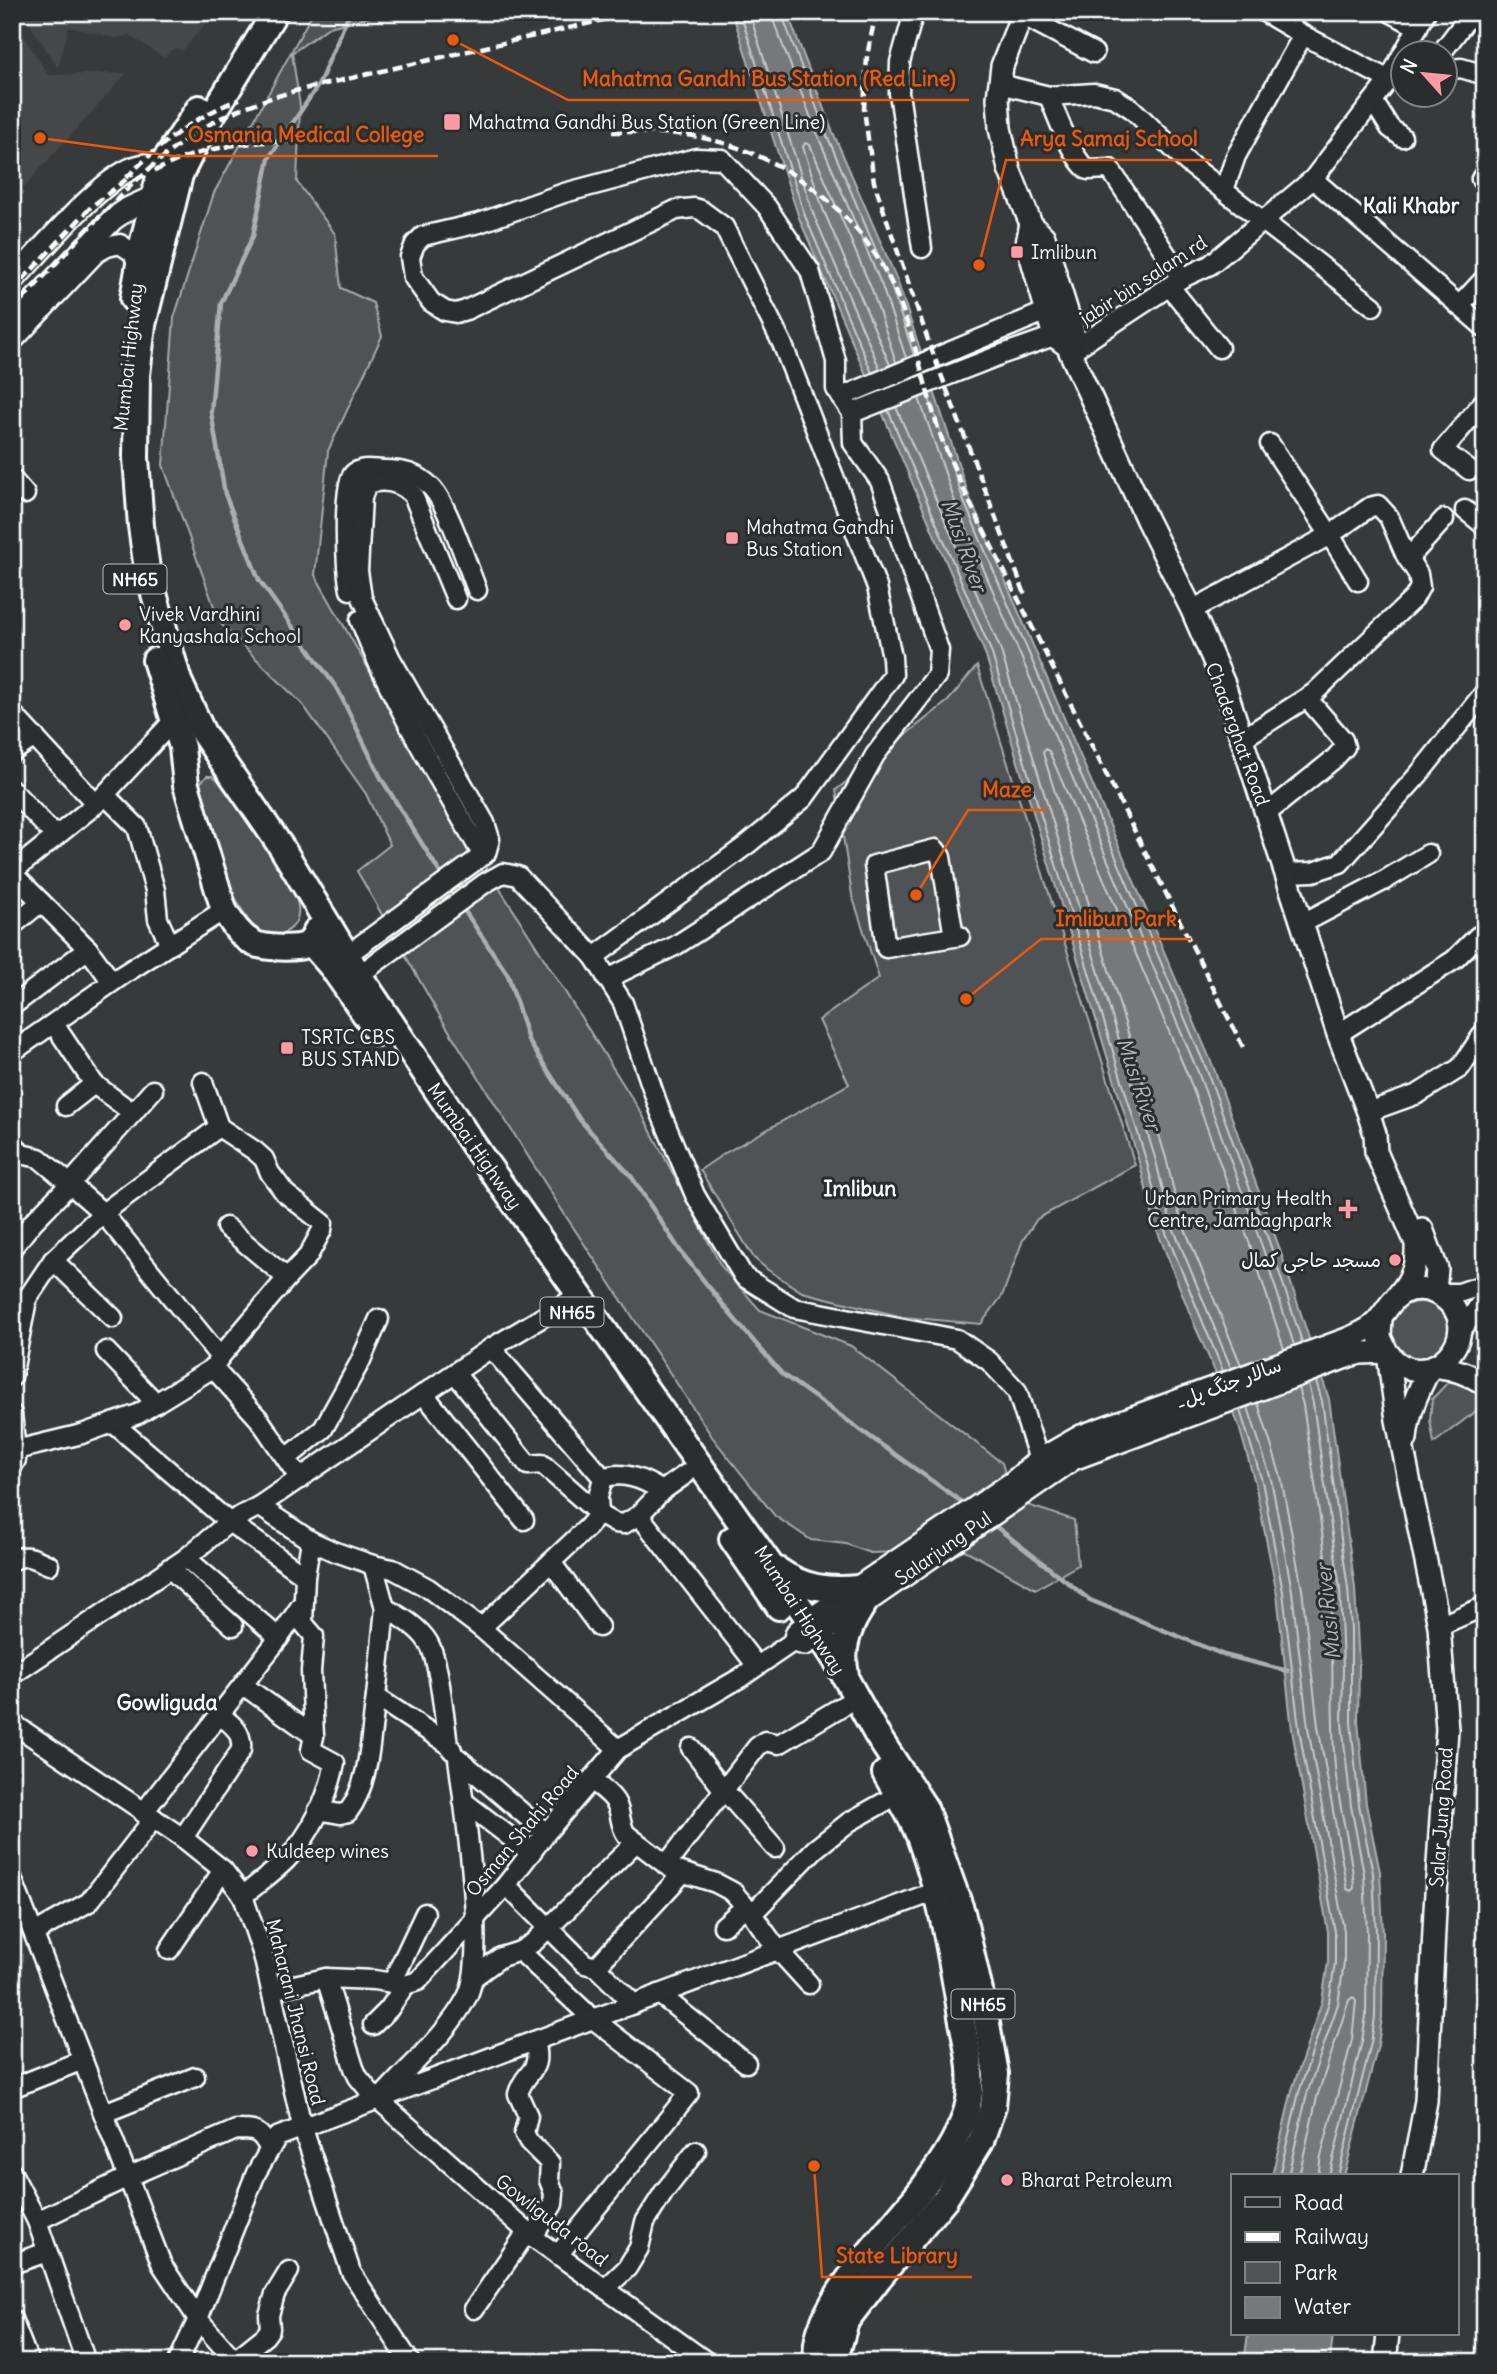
<svg xmlns="http://www.w3.org/2000/svg" width="1497" height="2374" viewBox="0 0 1497 2374" font-family="Delius,'Playpen Sans Arabic',sans-serif">
	<rect width="100%" height="100%" fill="#373a3b"/>
	<filter id="ink" filterUnits="userSpaceOnUse"><feTurbulence type="fractalNoise" baseFrequency=".0143" numOctaves="2"/><feDisplacementMap in="SourceGraphic" scale="14" xChannelSelector="R" yChannelSelector="G"/><feConvolveMatrix kernelMatrix="1 2 1 2 8 2 1 2 1" color-interpolation-filters="sRGB"/></filter>
	<g filter="url(#ink)">
		<!-- built -->
		<g fill="#444748">
			<polygon points="22,12 216,12 183,50 173,49 164,58 129,35 116,38 69,27 58,68"/>
			<polygon points="12,16 48,75 127,73 12,200"/>
		</g>
		<!-- green -->
		<g fill="#505354" stroke="#a8a9aa" stroke-width="2">
			<polygon points="313,12 390,12 329,27 292,53 300,106 297,182 335,234 341,288 373,303 382,336 328,451 315,575 435,786 642,1114 721,1266 760,1310 851,1346 1002,1463 1005,1473 1027,1505 1074,1520 1078,1565 1036,1589 965,1550 870,1553 846,1544 811,1540 775,1516 713,1438 565,1215 441,1018 357,871 390,845 366,794 303,705 220,623 163,465 174,318 214,193"/>
			<polygon points="977,666 1135,1165 1037,1219 1023,1240 1002,1296 981,1324 903,1317 802,1292 768,1270 754,1258 700,1170 725,1153 849,1084 819,1020 879,978 852,895 836,790 948,701"/>
			<path d="M207 776H212L218 780C235 805 294 880 298 906 302 937 264 944 248 920 222 880 211 831 197 786Z"/>
			<circle cx="1420" cy="1331" r="29"/>
			<polygon points="1449,1381 1465,1383 1485,1401 1485,1404 1434,1443 1430,1420 1432,1399"/>
		</g>
		<!-- water -->
		<g fill="#767879" stroke="#adaeaf" stroke-width="2">
			<polygon points="732,12 787,12 832,130 897,280 969,496 1213,1066 1278,1244 1329,1399 1355,1588 1359,1667 1358,1721 1366,1804 1380,1872 1383,1933 1382,2018 1378,2045 1344,2176 1272,2176 1292,2090 1322,2001 1328,1962 1328,1932 1292,1730 1277,1594 1255,1483 1238,1423 1195,1326 1155,1225 1140,1165 985,653 799,218"/>
			<polygon points="1248,2334 1333,2334 1330,2362 1244,2362"/>
		</g>
		<g fill="none" stroke-linecap="round" stroke-linejoin="round">
			<!-- shore -->
			<g stroke="#c8c9c9" stroke-width="2">
				<polyline points="740,12 805,216 872,373"/>
				<polyline points="749,12 813,213 880,369"/>
				<polyline points="772,12 773,20 818,136 882,286 906,358"/>
				<polyline points="781,12 826,133 890,283 914,355"/>
				<polyline points="890,365 823,209 803,147 805,143 810,145 872,290 896,362"/>
				<polyline points="928,395 963,499 1206,1068 1271,1247 1302,1342"/>
				<polyline points="919,398 955,502 1198,1072 1263,1249 1294,1345"/>
				<polyline points="896,407 1000,648 1156,1161 1170,1220 1231,1368"/>
				<polyline points="888,410 991,651 1147,1163 1162,1223 1223,1371"/>
				<polyline points="1241,1365 1180,1217 1166,1158 1043,753 1045,749 1049,751 1188,1076 1253,1253 1284,1349"/>
				<polyline points="1316,1381 1322,1401 1348,1589 1351,1628 1351,1722 1359,1805 1373,1873 1376,1933 1375,2017 1371,2043 1338,2176"/>
				<polyline points="1308,1384 1313,1403 1340,1589 1343,1667 1342,1723 1351,1806 1364,1874 1367,1933 1366,2016 1362,2041 1329,2176"/>
				<path d="M1258 1403 1281 1477 1302 1589 1318 1726 1347 1889 1351 1891 1354 1888C1352 1847 1338 1808 1335 1767 1330 1708 1335 1649 1329 1591 1323 1529 1312 1467 1303 1405L1298 1388"/>
				<polyline points="1248,1407 1271,1479 1292,1591 1308,1728 1344,1931 1344,1963 1338,2004 1307,2094 1288,2176"/>
				<polyline points="1240,1410 1262,1481 1283,1592 1299,1729 1335,1932 1335,1963 1329,2002 1299,2092 1279,2176"/>
				<polyline points="1299,2176 1317,2097 1349,2000 1353,1997 1356,2001 1352,2040 1321,2156 1318,2176"/>
			</g>
			<!-- stream -->
			<g stroke="#adaeaf" stroke-width="4.5">
				<polyline points="352,12 347,18 319,84 269,158 253,236 221,303 211,412 225,494 259,580 338,690 381,778 444,879"/>
				<polyline points="510,12 512,12"/>
				<polyline points="462,907 508,975 528,1040 580,1120 631,1176 681,1252 732,1316 782,1374 966,1505"/>
				<polyline points="990,1522 1090,1600 1224,1655 1288,1671"/>
			</g>
			<defs>
				<g id="minor">
					<polyline points="914,12 900,62 899,93 922,248"/>
					<polyline points="1264,12 1303,35 1389,80 1401,78"/>
					<polyline points="1390,12 1418,27"/>
					<polyline points="1022,15 1094,53"/>
					<polyline points="1404,52 1426,12"/>
					<polyline points="1442,52 1472,12"/>
					<polyline points="1444,70 1461,68 1485,75"/>
					<polyline points="1000,84 1049,96 1094,93 1115,98 1132,109 1188,163 1373,306"/>
					<path d="M1049 96C1056 114 1072 159 1088 170L1110 169 1182 278"/>
					<polyline points="1373,101 1390,128 1402,137"/>
					<polyline points="1485,173 1481,179 1485,185"/>
					<polyline points="1313,179 1485,328"/>
					<polyline points="1224,190 1236,156 1303,35"/>
					<polyline points="1170,287 1219,348"/>
					<polyline points="1459,306 1485,278"/>
					<polyline points="12,342 96,253 107,247 120,244 132,252 139,265"/>
					<polyline points="1070,352 1182,278 1210,265 1313,179 1389,80 1402,55"/>
					<polyline points="841,397 1047,311"/>
					<polyline points="852,413 1000,355 1054,336"/>
					<polyline points="1469,470 1443,450 1485,400"/>
					<polyline points="1482,470 1485,467"/>
					<polyline points="12,479 25,494"/>
					<polyline points="1465,510 1485,526"/>
					<polyline points="1408,559 1444,519"/>
					<path d="M350 590C346 572 342 486 353 474 361 466 374 470 384 470 403 470 418 473 432 488 448 505 467 565 477 590"/>
					<polyline points="1192,610 1330,535 1270,444"/>
					<path d="M360 620C392 703 439 779 483 856"/>
					<polyline points="12,713 96,804"/>
					<polyline points="1242,739 1314,693 1414,598 1420,587 1418,574 1405,554 1389,517 1378,505 1370,507 1330,535 1358,581"/>
					<polyline points="12,752 35,737"/>
					<polyline points="12,790 55,836"/>
					<polyline points="105,795 137,827 155,890 158,919 170,945"/>
					<polyline points="1267,813 1334,759 1345,747 1343,740 1307,698"/>
					<polyline points="12,872 96,804 174,720 181,716"/>
					<polyline points="12,873 88,949 112,982"/>
					<polyline points="1287,873 1313,872 1340,863 1419,774 1485,692"/>
					<polyline points="1303,923 1385,880 1428,854"/>
					<polyline points="12,926 41,902"/>
					<polyline points="954,937 941,857 935,849 874,865 886,948 954,937 960,936"/>
					<path d="M347 955 486 853 490 839 485 823 391 659 362 598 358 571 362 497 367 484C384 479 401 482 413 495L456 599"/>
					<polyline points="594,957 748,844 804,798 893,675 892,657 877,587 782,343 724,227 701,210 694,208 676,210 466,310 456,313 445,311 431,302 413,277 410,257 415,244 423,236 479,223 564,193 696,158 722,159 767,207 810,271 836,361 836,389 852,413 853,443 880,481 939,650 937,675 875,755 821,852 675,946 607,979"/>
					<polyline points="359,975 485,883 503,873 518,876 594,957 623,1003 660,1111 695,1195 744,1277 794,1308 957,1339 989,1361 1017,1391 1039,1460"/>
					<polyline points="12,1006 88,949"/>
					<polyline points="54,1024 94,1084 133,1113"/>
					<polyline points="1338,1034 1454,960 1478,936"/>
					<polyline points="12,1052 124,974 224,910"/>
					<polyline points="203,1082 219,1127 255,1151 264,1159 270,1173 285,1193 323,1223 322,1230 308,1256 287,1278 220,1357 213,1368 259,1419 300,1479"/>
					<polyline points="66,1106 94,1084"/>
					<polyline points="1368,1112 1418,1094 1460,1068 1485,1031"/>
					<polyline points="12,1141 21,1154 39,1158 70,1184 153,1090"/>
					<polyline points="226,1227 287,1278"/>
					<polyline points="12,1248 33,1222 70,1184 103,1213 220,1357"/>
					<polyline points="53,1260 113,1318"/>
					<polyline points="1438,1293 1459,1293 1485,1284"/>
					<polyline points="12,1321 53,1260 103,1213 219,1127"/>
					<polyline points="1459,1334 1485,1297"/>
					<path d="M491 1348 603 1478C623 1470 645 1480 662 1491"/>
					<polyline points="106,1351 156,1403"/>
					<polyline points="455,1373 528,1465 542,1464 599,1514 588,1527 481,1628"/>
					<polyline points="12,1377 26,1305"/>
					<polyline points="424,1394 524,1520"/>
					<polyline points="12,1414 16,1450"/>
					<polyline points="113,1423 229,1522 305,1576"/>
					<polyline points="287,1458 323,1429 360,1362 379,1319"/>
					<polyline points="12,1467 16,1460 16,1450 82,1434 138,1414 213,1368"/>
					<polyline points="603,1478 598,1497 599,1514 615,1523 624,1524 639,1515 662,1491 686,1474"/>
					<polyline points="259,1506 311,1541 333,1551 373,1565 393,1569 428,1588 481,1628 618,1749"/>
					<polyline points="639,1515 757,1666"/>
					<polyline points="186,1558 279,1638"/>
					<path d="M12 1561C27 1552 35 1559 49 1565"/>
					<polyline points="551,1562 599,1627"/>
					<polyline points="373,1565 385,1608 376,1697 448,1744"/>
					<polyline points="169,1568 233,1626"/>
					<path d="M385 1608C400 1616 419 1627 428 1642 440 1661 444 1720 448 1744L452 1750"/>
					<polyline points="1439,1626 1485,1606"/>
					<polyline points="12,1675 186,1558 229,1522 259,1506 491,1348 580,1295"/>
					<polyline points="243,1685 314,1736"/>
					<polyline points="12,1723 183,1838 223,1870 243,1896 263,1955 302,2126 351,2272 410,2362"/>
					<polyline points="691,1748 723,1789 775,1848"/>
					<path d="M591 1780C600 1787 612 1794 617 1805 621 1815 620 1825 626 1834L672 1869 716 1883 733 1892 752 1914 778 1950 809 1984"/>
					<polyline points="463,1801 531,1853"/>
					<path d="M318 1810 340 1814 348 1812C371 1782 370 1733 376 1697"/>
					<polyline points="143,1813 279,1638 304,1601"/>
					<path d="M183 1838 241 1750C243 1732 233 1725 220 1715"/>
					<polyline points="666,1865 757,1747 765,1741 779,1744 844,1705"/>
					<polyline points="12,1878 162,2265 198,2319 236,2362"/>
					<polyline points="506,1885 585,1964 596,1967"/>
					<path d="M243 1896C257 1884 273 1873 286 1860 311 1835 328 1798 335 1763L311 1750 314 1736 311 1671 314 1636 303 1623 305 1576 311 1541"/>
					<polyline points="752,1914 815,1849 849,1822 897,1795"/>
					<polyline points="723,1926 746,1906"/>
					<polyline points="34,1933 89,1902 154,1818"/>
					<polyline points="169,1950 223,1870"/>
					<polyline points="520,1951 593,2019 689,2093 558,2255"/>
					<polyline points="474,1977 501,1957 520,1951 534,1942 636,1842"/>
					<polyline points="326,1978 354,2068 358,2077 371,2093 533,2237 707,2362"/>
					<polyline points="392,1983 425,1913"/>
					<polyline points="271,1990 326,1978 374,1980 405,1985 418,1981 506,1885 546,1833 618,1749 740,1678 794,1641"/>
					<polyline points="659,1994 746,2063"/>
					<polyline points="634,2004 596,1967 683,1873"/>
					<polyline points="373,2025 389,2009 405,1985"/>
					<polyline points="12,2088 83,2060"/>
					<path d="M381 2098C409 2066 447 2035 467 1997 488 1957 464 1808 458 1758L546 1833"/>
					<polyline points="104,2113 195,2077"/>
					<polyline points="12,2173 37,2221 86,2362"/>
					<path d="M37 2221 128 2177 236 2130C255 2130 260 2130 269 2148"/>
					<path d="M533 2237 553 2204 554 2193 549 2180 550 2163 529 2142 524 2133 528 2116 518 2094C525 2069 543 2074 534 2041"/>
					<polyline points="12,2264 47,2252"/>
					<polyline points="605,2289 627,2268 639,2248 645,2222 664,2192 696,2151"/>
					<polyline points="474,2309 527,2232"/>
					<polyline points="12,2319 29,2362"/>
					<polyline points="235,2360 265,2336 270,2329 269,2315 275,2294 289,2271"/>
					<polyline points="178,2362 198,2319 256,2173 277,2137 936,1891"/>
				</g>
				<g id="major">
					<path d="M1023 12 1002 66 998 98 1000 128 1009 169 1031 224 1044 237 1073 331 1069 347 1070 352 1147 520 1192 610 1224 684 1338 1034 1368 1112 1375 1134 1376 1152 1416 1243C1417 1265 1412 1279 1398 1295"/>
					<polyline points="1031,224 1027,243 1054,336 1069,347"/>
					<path d="M12 281C39 253 106 172 140 166 154 163 164 166 176 173"/>
					<polyline points="12,324 113,219 129,208 164,192"/>
					<polyline points="1422,1229 1437,1269 1435,1292"/>
					<path d="M1381 1317 1380 1337 1387 1352C1425 1403 1493 1330 1441 1296 1432 1290 1420 1288 1410 1290 1393 1295 1389 1308 1379 1319 1371 1329 1359 1334 1347 1339L1081 1436 1039 1460 1012 1483 820 1613 797 1632 794 1641 805 1644 1073 1459 1349 1356 1360 1353 1387 1352"/>
					<polyline points="1388,1354 1397,1420 1439,1626 1447,1729 1435,1909 1426,2101 1412,2176"/>
					<path d="M1433 1366C1453 1368 1468 1373 1485 1384"/>
					<path d="M1406 1439C1408 1413 1418 1391 1430 1368"/>
					<polyline points="1385,2362 1388,2334"/>
				</g>
				<g id="highway">
					<polyline points="275,12 199,137 180,175 143,325 137,375 136,458 141,526 147,569 179,681 203,733 282,848 359,975 479,1153 810,1621 835,1659 877,1735 925,1808 962,1912 985,2013 996,2074 993,2106 981,2141 945,2199 879,2278 846,2321 836,2356 831,2362"/>
					<polyline points="133,299 143,241 162,165 199,108"/>
					<path d="M155 660 182 747 186 785 224 910C232 923 239 935 253 943 263 948 297 950 308 944 312 941 314 935 316 931"/>
					<polyline points="310,942 331,966 378,1033"/>
					<polyline points="732,1539 779,1607"/>
					<path d="M778 1570C803 1588 828 1591 858 1588"/>
					<path d="M846 1675C840 1646 850 1624 866 1601"/>
					<path d="M818 2362C803 2313 898 2223 925 2185 943 2160 964 2130 969 2100 974 2072 966 2043 961 2016 951 1956 941 1896 920 1839 912 1817 897 1794 885 1773"/>
				</g>
			</defs>
			<!-- minor casing -->
			<use href="#minor" stroke="#fff" stroke-width="23"/>
			<!-- major casing -->
			<use href="#major" stroke="#fff" stroke-width="26"/>
			<!-- highway casing -->
			<use href="#highway" stroke="#fff" stroke-width="30"/>
			<!-- minor -->
			<use href="#minor" stroke="#2a2d2e" stroke-width="18"/>
			<!-- major -->
			<use href="#major" stroke="#2a2d2e" stroke-width="21"/>
			<!-- highway -->
			<use href="#highway" stroke="#2a2d2e" stroke-width="24"/>
			<!-- rail -->
			<g stroke="#fff" stroke-width="4.5" stroke-dasharray="10 5" stroke-linecap="butt">
				<polyline points="876,12 867,56 864,109 874,182 929,343 1026,597"/>
				<path d="M612 132C637 132 662 132 686 135 776 148 858 207 895 291 914 335 924 383 938 428 946 452 957 474 967 497L1243 1047"/>
				<path d="M155 171C200 147 248 141 297 141"/>
				<path d="M126 178C160 144 195 116 240 99"/>
				<polyline points="12,291 91,207 133,174"/>
				<path d="M12 311C68 252 129 177 197 132 227 112 261 100 295 91L638 12"/>
			</g>
		</g>
	</g>
	<!-- markers -->
	<g fill="#ff9aa2" stroke="#2a2d2e" stroke-width="2.5">
		<rect x="443" y="113" width="18" height="18" rx="3.5"/>
		<rect x="1010" y="245" width="14" height="14" rx="3.5"/>
		<rect x="725" y="531" width="14" height="14" rx="3.5"/>
		<circle cx="125" cy="625" r="7"/>
		<rect x="280" y="1041" width="14" height="14" rx="3.5"/>
		<path d="M1344.5 1198.5h7v7h7v7h-7v7h-7v-7h-7v-7h7z"/>
		<circle cx="1395" cy="1260" r="7"/>
		<circle cx="252" cy="1851" r="7"/>
		<circle cx="1007" cy="2180" r="7"/>
	</g>
	<g text-anchor="middle" dominant-baseline="central" stroke-width="6" stroke-linejoin="round" paint-order="stroke">
		<!-- shield labels -->
		<g fill="#2a2d2e" stroke="#bfc0c0" stroke-width="2">
			<rect x="103.5" y="564.5" width="63" height="29" rx="5"/>
			<rect x="540.5" y="1297.5" width="63" height="29" rx="5"/>
			<rect x="951.5" y="1989.5" width="63" height="29" rx="5"/>
		</g>
		<g font-size="18" font-weight="bold" fill="#fff">
			<text x="135" y="579">NH65</text>
			<text x="572" y="1312">NH65</text>
			<text x="983" y="2004">NH65</text>
		</g>
		<!-- poi labels -->
		<g font-size="19" fill="#fff" stroke="#2a2d2e" text-anchor="start">
			<text x="468" y="122">Mahatma Gandhi Bus Station (Green Line)</text>
			<text x="1031" y="252">Imlibun</text>
			<text x="746" y="527">Mahatma Gandhi<tspan x="746" dy="22">Bus Station</tspan></text>
			<text x="139" y="614">Vivek Vardhini<tspan x="139" dy="22">Kanyashala School</tspan></text>
			<text x="301" y="1037">TSRTC CBS<tspan x="301" dy="22">BUS STAND</tspan></text>
			<text x="1332" y="1198" text-anchor="end">Urban Primary Health<tspan x="1332" dy="22">Centre, Jambaghpark</tspan></text>
			<text x="1381" y="1260" text-anchor="end">مسجد حاجی کمال</text>
			<text x="266" y="1851">Kuldeep wines</text>
			<text x="1021" y="2180">Bharat Petroleum</text>
		</g>
		<!-- street labels -->
		<g font-size="19" fill="#fff" stroke="#2a2d2e">
			<text transform="translate(1143 280) rotate(-33)">jabir bin salam rd</text>
			<text transform="translate(128 357) rotate(-84)">Mumbai Highway</text>
			<text transform="translate(1238 734) rotate(70)">Chaderghat Road</text>
			<text transform="translate(475 1146) rotate(55)">Mumbai Highway</text>
			<text transform="translate(1228 1383) rotate(-20)">سالار جنگ پل۔</text>
			<text transform="translate(943 1548) rotate(-35)">Salarjung Pul</text>
			<text transform="translate(800 1610) rotate(57)">Mumbai Highway</text>
			<text transform="translate(1441 1817) rotate(-86)">Salar Jung Road</text>
			<text transform="translate(522 1831) rotate(-50)">Osman Shahi Road</text>
			<text transform="translate(296 2012) rotate(76)">Maharani Jhansi Road</text>
			<text transform="translate(552 2220) rotate(38)">Gowliguda road</text>
		</g>
		<!-- neighbourhood labels -->
		<g font-size="21" font-weight="bold" fill="#fff" stroke="#2a2d2e">
			<text x="1411" y="205">Kali Khabr</text>
			<text x="860" y="1188">Imlibun</text>
			<text x="167" y="1702">Gowliguda</text>
		</g>
		<!-- water labels -->
		<g font-size="21" font-style="italic" fill="#b4b5b5" stroke="#2a2d2e">
			<text transform="translate(964 545) rotate(70)">Musi River</text>
			<text transform="translate(1139 1084) rotate(71)">Musi River</text>
			<text transform="translate(1328 1612) rotate(-96)">Musi River</text>
		</g>
	</g>
	<!-- callouts -->
	<path fill="none" stroke="#e8590c" stroke-width="2.5" d="M453 40L568 100H969M40 138L173 156H438M979 265L1006 160H1212M916 895L968 810H1046M966 999L1041 939H1191M814 2166L822 2277H972"/>
	<g fill="#e8590c" stroke="#2a2d2e" stroke-width="2.5">
		<circle cx="453" cy="40" r="7"/>
		<circle cx="40" cy="138" r="7"/>
		<circle cx="979" cy="265" r="7"/>
		<circle cx="916" cy="895" r="7"/>
		<circle cx="966" cy="999" r="7"/>
		<circle cx="814" cy="2166" r="7"/>
	</g>
	<g font-size="21" text-anchor="middle" font-weight="bold" fill="#e8590c" stroke="#2a2d2e" stroke-width="6" stroke-linejoin="round" paint-order="stroke">
		<text x="769" y="86">Mahatma Gandhi Bus Station (Red Line)</text>
		<text x="306" y="142">Osmania Medical College</text>
		<text x="1109" y="146">Arya Samaj School</text>
		<text x="1007" y="797">Maze</text>
		<text x="1116" y="926">Imlibun Park</text>
		<text x="897" y="2263">State Library</text>
	</g>
	<!-- margin -->
	<rect width="1497" height="2374" fill="none" stroke="#2a2d2e" stroke-width="42"/>
	<rect x="21" y="21" width="1455" height="2332" fill="none" stroke="#fff" stroke-width="2.5" filter="url(#ink)"/>
	<!-- legend -->
	<rect x="1231" y="2174" width="228" height="161" fill="#2a2d2e" stroke="#7f8182" stroke-width="2"/>
	<rect x="1245" y="2197" width="35" height="10" fill="#2a2d2e" stroke="#7f8182" stroke-width="2"/>
	<text x="1294" y="2210" font-size="21" fill="#ffffff">Road</text>
	<rect x="1245" y="2232" width="35" height="10" fill="#ffffff" stroke="#7f8182" stroke-width="2"/>
	<text x="1294" y="2244" font-size="21" fill="#ffffff">Railway</text>
	<rect x="1245" y="2262" width="35" height="21" fill="#505354" stroke="#7f8182" stroke-width="2"/>
	<text x="1294" y="2280" font-size="21" fill="#ffffff">Park</text>
	<rect x="1245" y="2297" width="35" height="21" fill="#767879" stroke="#7f8182" stroke-width="2"/>
	<text x="1294" y="2314" font-size="21" fill="#ffffff">Water</text>
	<!-- north arrow -->
	<g transform="translate(1424 74) rotate(297)"><circle r="33" fill="#2a2d2e" stroke="#7f8182" stroke-width="2"/>
	<path d="M0-5L12 26L0 18L-12 26Z" fill="#ff9aa2"/>
	<text y="-10" font-size="19" font-weight="bold" text-anchor="middle" fill="#ffffff">N</text>
	</g>
</svg>
